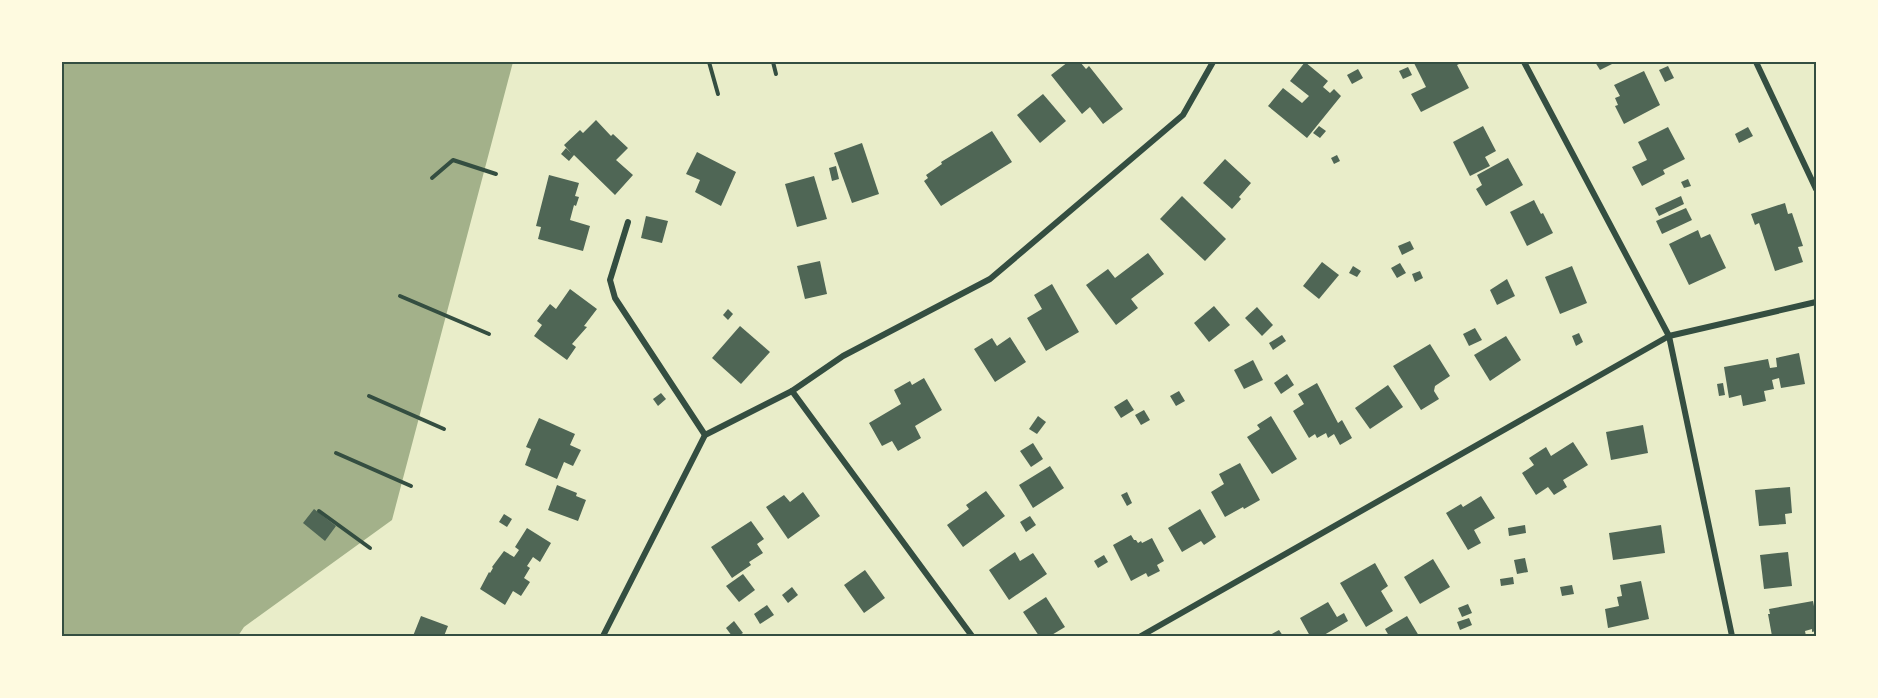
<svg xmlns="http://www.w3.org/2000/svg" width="1878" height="698" viewBox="0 0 1878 698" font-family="Literata,serif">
	<rect width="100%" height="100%" fill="#e9edc9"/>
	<!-- water -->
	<polygon fill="#a3b18a" points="62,62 513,62 392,520 244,627 238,636 62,636"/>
	<!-- building -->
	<g fill="#4f6655">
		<polygon points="1068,62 1080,62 1086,69 1089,66 1123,109 1103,124 1090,107 1082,114 1051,75"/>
		<polygon points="1305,62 1328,81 1323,87 1330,93 1334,89 1341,96 1307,138 1268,106 1283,88 1302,103 1309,96 1290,81"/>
		<polygon points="1416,62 1463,62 1457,65 1469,88 1421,112 1411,94 1426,87 1414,63"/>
		<polygon points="1595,62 1616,62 1600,70"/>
		<polygon points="1668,66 1674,78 1665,82 1659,70"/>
		<polygon points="1408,67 1412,75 1403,79 1399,71"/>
		<polygon points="1358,69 1363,78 1352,84 1347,75"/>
		<polygon points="1644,71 1660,105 1624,124 1615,106 1618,105 1615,98 1620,96 1614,85"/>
		<polygon points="1043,94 1066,121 1040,143 1017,115"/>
		<polygon points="596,120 611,136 613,134 628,148 616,160 633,175 615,195 574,155 569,161 561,154 566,148 571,153 564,145 580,130 583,133"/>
		<polygon points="1319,126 1326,131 1320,138 1313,133"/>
		<polygon points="1483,126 1496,151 1485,157 1490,166 1470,176 1453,142"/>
		<polygon points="1668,127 1685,159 1663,170 1665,174 1642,186 1632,167 1647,160 1638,142"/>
		<polygon points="1748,127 1753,136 1739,143 1735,134"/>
		<polygon points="992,131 1012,162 941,206 924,181 928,178 926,175 942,164 941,162"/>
		<polygon points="862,143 879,194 852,203 834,153"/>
		<polygon points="697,152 736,172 721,206 695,192 700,180 686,174"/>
		<polygon points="1337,155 1340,161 1334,164 1331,158"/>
		<polygon points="1508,158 1523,185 1486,206 1476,189 1482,185 1477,175"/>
		<polygon points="1225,159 1251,183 1239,197 1241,199 1232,209 1203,183"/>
		<polygon points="836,166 839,179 832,181 829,168"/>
		<polygon points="549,175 579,183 575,196 579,197 576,206 574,205 570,220 590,226 583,251 538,239 541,227 536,226"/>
		<polygon points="814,176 827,219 797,227 785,184"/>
		<polygon points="1688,179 1691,186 1684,188 1681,182"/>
		<polygon points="1182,196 1226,239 1205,261 1160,219"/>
		<polygon points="1681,196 1684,204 1659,216 1655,208"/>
		<polygon points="1534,200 1541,214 1543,213 1553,233 1527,246 1510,212"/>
		<polygon points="1785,203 1788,214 1792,213 1803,246 1798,247 1803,262 1775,271 1759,223 1755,225 1751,214"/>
		<polygon points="1686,208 1692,220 1662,234 1656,221"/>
		<polygon points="646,216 668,221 662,243 641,238"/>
		<polygon points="1698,230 1701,238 1710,234 1726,268 1689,285 1669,244"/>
		<polygon points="1410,241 1414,249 1402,255 1398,246"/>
		<polygon points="1148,253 1164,274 1131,299 1138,308 1116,325 1086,285 1108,269 1115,278"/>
		<polygon points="820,261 827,294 805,299 797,266"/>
		<polygon points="1322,262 1339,275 1319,299 1303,286"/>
		<polygon points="1400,263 1406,273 1397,278 1391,268"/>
		<polygon points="1353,266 1361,271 1357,277 1349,273"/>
		<polygon points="1572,266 1587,303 1560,314 1545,277"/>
		<polygon points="1420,271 1423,278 1415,282 1412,274"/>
		<polygon points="1507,279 1515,296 1497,305 1490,290"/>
		<polygon points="1052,284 1079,332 1046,351 1027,318 1042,309 1034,295"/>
		<polygon points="570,289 597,309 584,326 587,327 572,344 576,347 567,360 534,336 542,325 537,321 550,304 556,309"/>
		<polygon points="1214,306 1230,325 1209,342 1194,323"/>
		<polygon points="1257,307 1273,325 1262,336 1245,318"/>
		<polygon points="728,309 733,314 728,320 723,315"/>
		<polygon points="740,326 770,352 741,384 712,358"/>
		<polygon points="1475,328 1482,340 1469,346 1463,334"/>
		<polygon points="1579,333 1583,342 1576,346 1572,336"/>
		<polygon points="1282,335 1286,341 1273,350 1269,343"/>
		<polygon points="1506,336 1521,360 1490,381 1474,355"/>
		<polygon points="1010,337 1026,362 995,382 974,349 992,338 997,346"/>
		<polygon points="1430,344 1450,376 1435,386 1434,391 1439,399 1421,410 1393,366"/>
		<polygon points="1799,353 1805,384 1781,388 1779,378 1772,380 1774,389 1764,391 1766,401 1743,406 1741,395 1729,398 1724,367 1768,359 1770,368 1777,367 1776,358"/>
		<polygon points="1253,360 1263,380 1244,389 1234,370"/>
		<polygon points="1287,374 1294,385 1281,394 1274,383"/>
		<polygon points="924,378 942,410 915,426 921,438 898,451 892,441 882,446 869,423 901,404 894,390 910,381 912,385"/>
		<polygon points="1317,383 1338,423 1342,420 1352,438 1340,445 1334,434 1328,438 1326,433 1317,438 1315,434 1309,438 1293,411 1304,404 1298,394"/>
		<polygon points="1723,383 1725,395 1719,396 1717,384"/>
		<polygon points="1388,385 1403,407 1370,429 1355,408"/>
		<polygon points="1179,391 1185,401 1176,406 1170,396"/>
		<polygon points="661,393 666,399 658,406 653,399"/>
		<polygon points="1127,399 1134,410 1121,418 1114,407"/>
		<polygon points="1144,410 1150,420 1141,425 1135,415"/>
		<polygon points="1038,416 1046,422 1037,434 1029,429"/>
		<polygon points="1271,416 1297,459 1272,474 1247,437 1260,429 1257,425"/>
		<polygon points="539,418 575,434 570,445 581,450 573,466 564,462 557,479 525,465 531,449 526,447"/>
		<polygon points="1643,425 1648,453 1611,460 1606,432"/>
		<polygon points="1573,442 1588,465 1563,480 1567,487 1554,495 1548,487 1536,495 1522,473 1534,465 1529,458 1546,447 1551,456"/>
		<polygon points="1033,443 1043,459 1031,467 1020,451"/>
		<polygon points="1240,463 1260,500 1244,509 1243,507 1225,517 1211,492 1224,484 1219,474"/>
		<polygon points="1050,466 1064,488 1033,508 1019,485"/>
		<polygon points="557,485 577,493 576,496 586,500 578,521 548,510"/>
		<polygon points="1790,487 1792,513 1785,514 1786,524 1759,526 1755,490"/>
		<polygon points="986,491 1005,516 963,547 947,525 969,509 966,505"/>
		<polygon points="803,492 820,516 788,539 766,507 784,495 790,502"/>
		<polygon points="1127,492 1132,503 1127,506 1121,495"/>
		<polygon points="1481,496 1495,518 1474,530 1481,543 1468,550 1446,513 1461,504 1463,507"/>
		<polygon points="314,509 336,526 325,541 303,523"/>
		<polygon points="1200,509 1216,537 1204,545 1201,541 1182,552 1168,528"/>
		<polygon points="504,514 512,519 507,527 499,522"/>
		<polygon points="1030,516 1036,525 1026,532 1020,522"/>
		<polygon points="751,521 764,539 757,544 763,553 749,562 751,565 732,578 711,547"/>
		<polygon points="1525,525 1526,533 1509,536 1508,528"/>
		<polygon points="1661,525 1665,553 1613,560 1609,533"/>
		<polygon points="527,528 551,543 540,562 533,557 527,566 530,568 524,578 530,582 521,596 513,591 505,605 480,589 489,572 490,573 493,568 492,567 504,551 514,557 519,550 515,547"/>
		<polygon points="1131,535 1134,540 1136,540 1138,543 1141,541 1142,543 1152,538 1164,561 1157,565 1160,571 1148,577 1146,573 1131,581 1113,545"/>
		<polygon points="1015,552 1020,561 1033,553 1047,574 1009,600 989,570"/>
		<polygon points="1788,552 1792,586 1764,589 1760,555"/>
		<polygon points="1104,555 1108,562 1098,568 1094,561"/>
		<polygon points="1525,558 1528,572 1517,574 1514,560"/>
		<polygon points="1433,559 1450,587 1420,604 1404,577"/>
		<polygon points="1375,563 1388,586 1381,591 1393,611 1366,627 1340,583"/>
		<polygon points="865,570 885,598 864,613 844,585"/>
		<polygon points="743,574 755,590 739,602 726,586"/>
		<polygon points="1513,577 1514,584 1501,586 1500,579"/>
		<polygon points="1641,581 1649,619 1608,628 1605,609 1619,606 1617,597 1622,596 1620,585"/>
		<polygon points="1572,585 1574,594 1562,596 1560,587"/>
		<polygon points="792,587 798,595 788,603 782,595"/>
		<polygon points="1046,597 1065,627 1050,636 1039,636 1023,612"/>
		<polygon points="1813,601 1816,617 1816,631 1812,632 1812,629 1805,631 1806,636 1772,636 1768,614 1770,614 1769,609"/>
		<polygon points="1328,602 1337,617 1344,613 1348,621 1324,635 1325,636 1310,636 1300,618"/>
		<polygon points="1468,604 1472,613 1462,617 1458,608"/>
		<polygon points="767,605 774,615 760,624 754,614"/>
		<polygon points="421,616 448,626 444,636 413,636"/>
		<polygon points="1407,616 1419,636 1389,636 1385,629"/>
		<polygon points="1469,618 1472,625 1460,630 1457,622"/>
		<polygon points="734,621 743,633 738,636 732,636 726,628"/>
		<polygon points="1279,630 1283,636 1268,636"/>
	</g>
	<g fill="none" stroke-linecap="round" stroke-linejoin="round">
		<!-- path -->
		<g stroke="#344e41" stroke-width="4">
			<polyline points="709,62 718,94"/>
			<polyline points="773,62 776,74"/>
			<polyline points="432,178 453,160 496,174"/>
			<polyline points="400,296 489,334"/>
			<polyline points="369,396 444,429"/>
			<polyline points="336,453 411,486"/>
			<polyline points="319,511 370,548"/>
		</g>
		<!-- minor -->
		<g stroke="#344e41" stroke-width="6">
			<polyline points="1524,62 1669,336 1732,636"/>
			<polyline points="1756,62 1816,189"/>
			<polyline points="628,222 610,280 615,298 705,435"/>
			<polyline points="792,391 972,636"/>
			<polyline points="603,636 705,435 792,391 843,356 990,279 1183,115 1213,62"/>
			<polyline points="1141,636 1669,336 1816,302"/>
		</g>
	</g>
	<!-- border -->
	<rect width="1878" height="698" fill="none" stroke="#fefae0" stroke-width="126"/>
	<rect x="63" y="63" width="1752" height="572" fill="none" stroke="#344e41" stroke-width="2"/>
</svg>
